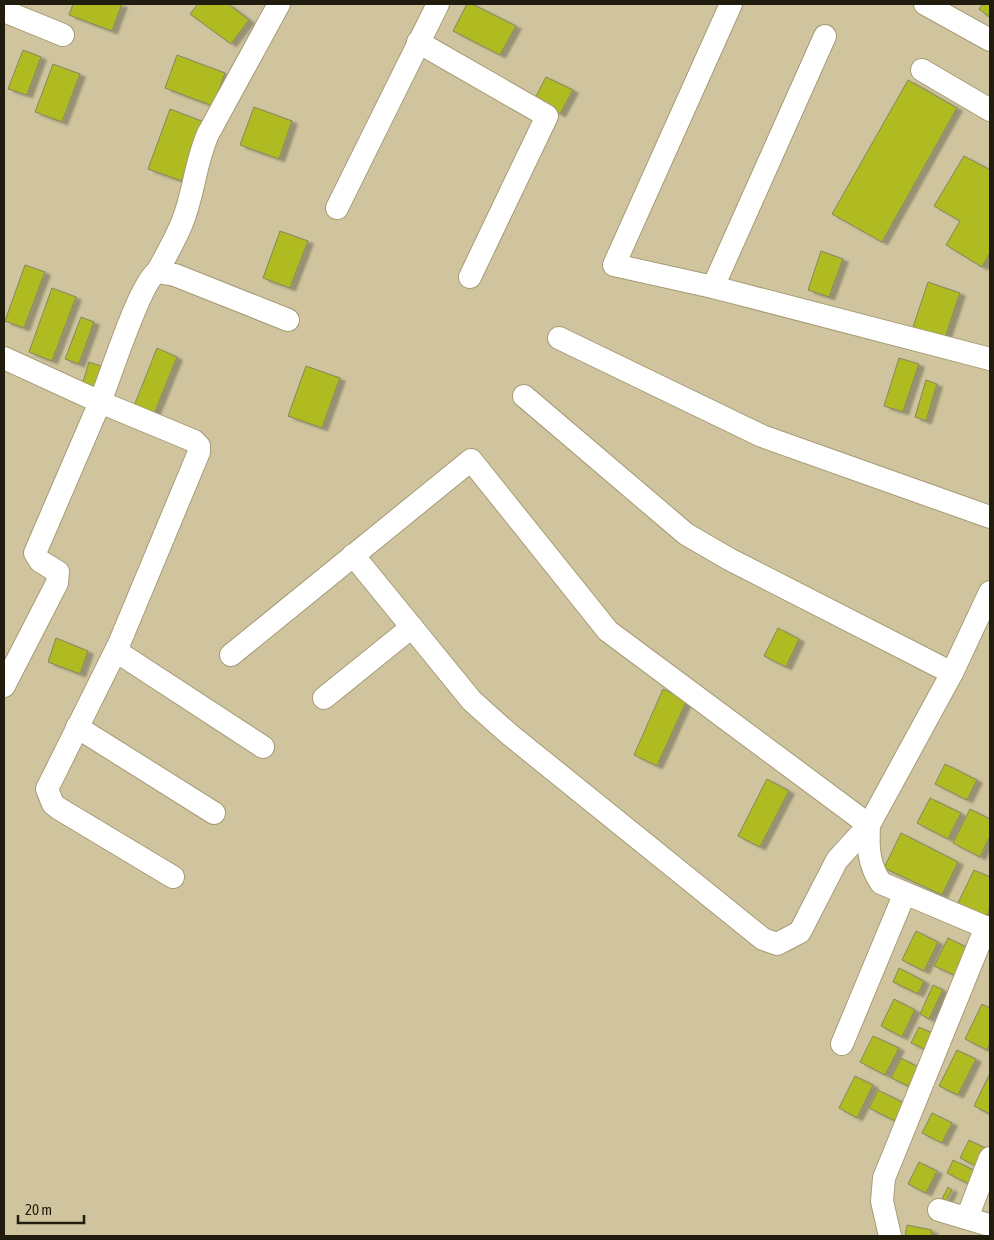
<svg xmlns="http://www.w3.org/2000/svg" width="994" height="1240" viewBox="0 0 994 1240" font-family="'Asap Condensed',sans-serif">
	<defs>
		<filter id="shadow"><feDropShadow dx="5.5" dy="3" stdDeviation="1" flood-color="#0004"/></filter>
	</defs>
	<rect width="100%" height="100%" fill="#cfc49d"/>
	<!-- building -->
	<g fill="#b0bb20" stroke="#828762" filter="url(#shadow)">
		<polygon points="73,4 122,4 112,31 69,15"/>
		<polygon points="198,4 228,4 249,20 231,44 190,14"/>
		<polygon points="467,4 472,4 516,26 500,55 453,31"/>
		<polygon points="983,4 990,4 989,17 979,9"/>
		<polygon points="23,50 41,57 27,95 8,89"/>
		<polygon points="177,55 225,73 213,106 165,88"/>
		<polygon points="53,64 80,74 62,122 35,112"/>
		<polygon points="546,77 573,90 560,114 534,100"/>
		<polygon points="908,80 957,108 882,242 832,214"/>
		<polygon points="254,107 292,121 279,159 240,145"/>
		<polygon points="170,109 204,122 182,181 148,169"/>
		<polygon points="964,156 990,170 990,253 982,267 946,245 960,221 934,206"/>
		<polygon points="280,231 308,241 290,288 263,278"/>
		<polygon points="821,251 843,259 829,297 808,290"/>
		<polygon points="25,265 45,272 24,328 5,321"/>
		<polygon points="928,282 960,293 945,338 913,327"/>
		<polygon points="52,288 76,297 52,361 29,352"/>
		<polygon points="81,317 94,322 79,364 65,359"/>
		<polygon points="157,348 177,357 154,414 134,406"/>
		<polygon points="899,358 919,364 903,412 884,406"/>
		<polygon points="89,362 107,368 93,392 83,382"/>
		<polygon points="306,366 340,378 322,428 288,416"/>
		<polygon points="926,380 937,384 926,421 915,417"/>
		<polygon points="778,628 799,639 786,667 764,656"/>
		<polygon points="56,638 88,651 80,674 48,662"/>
		<polygon points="663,689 687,700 657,766 634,755"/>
		<polygon points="945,764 977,780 967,800 935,784"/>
		<polygon points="767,779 789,791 760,847 738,836"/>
		<polygon points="930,798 961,813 948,839 917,823"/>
		<polygon points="970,809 990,819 990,836 980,857 953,843"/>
		<polygon points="901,833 958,862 942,895 884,868"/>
		<polygon points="974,870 990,877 990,909 986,917 958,903"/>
		<polygon points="916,931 938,942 924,971 902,960"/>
		<polygon points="948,938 972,950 959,977 934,966"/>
		<polygon points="899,968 924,981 918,994 893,982"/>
		<polygon points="933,985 943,990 929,1019 920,1014"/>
		<polygon points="894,999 915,1010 902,1037 881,1026"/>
		<polygon points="982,1004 990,1008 990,1043 987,1050 965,1039"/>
		<polygon points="919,1027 932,1033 924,1049 911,1043"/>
		<polygon points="873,1036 899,1048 885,1075 860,1062"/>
		<polygon points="957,1050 976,1059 958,1095 939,1086"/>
		<polygon points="901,1058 922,1069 913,1088 891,1078"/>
		<polygon points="990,1073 990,1114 974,1106"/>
		<polygon points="855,1076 873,1085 857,1118 839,1108"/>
		<polygon points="878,1090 904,1103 895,1121 869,1108"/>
		<polygon points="932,1113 952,1123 942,1143 922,1133"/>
		<polygon points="969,1140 985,1148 976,1166 960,1158"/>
		<polygon points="953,1160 982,1174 975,1187 947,1173"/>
		<polygon points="919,1162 937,1171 926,1193 908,1184"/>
		<polygon points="948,1187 952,1190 945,1203 941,1201"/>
		<polygon points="907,1225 932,1230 931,1236 905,1236"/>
	</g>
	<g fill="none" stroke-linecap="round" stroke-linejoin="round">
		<defs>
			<g id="minor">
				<polyline points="731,4 614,265 713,287 990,359"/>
				<polyline points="925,4 990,40"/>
				<polyline points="4,11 63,35"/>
				<polyline points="418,42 547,116 470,277"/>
				<polyline points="922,70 990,110"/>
				<polyline points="337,208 438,4"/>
				<polyline points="157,272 175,275 288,320"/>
				<polyline points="713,287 825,36"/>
				<polyline points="559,338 762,436 990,517"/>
				<polyline points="4,358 100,402 35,553 40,561 58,572 57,583 4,686"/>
				<polyline points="524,396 686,534 729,559 952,673"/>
				<path d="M990 592 952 673 869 825C868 847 868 864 881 883L990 929"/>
				<polyline points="116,651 263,747"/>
				<polyline points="231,655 471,460 608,631 869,825 837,860 800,932 777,944 763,939 509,734 472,701 353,555"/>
				<polyline points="324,698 412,627"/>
				<polyline points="77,727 214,813"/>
				<path d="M173 877 58 808 53 804 47 789 119 644 199 452V446L194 441 100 402C110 378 140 282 157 272 166 256 175 240 182 223 194 194 195 163 208 134L279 4"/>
				<polyline points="842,1044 904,895"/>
				<polyline points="939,1210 989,1225"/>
				<polyline points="967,1218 990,1158"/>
				<polyline points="890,1236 882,1201 884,1178 986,927"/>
			</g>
		</defs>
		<!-- minor casing -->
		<use href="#minor" stroke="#a69b75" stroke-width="24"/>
		<!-- minor -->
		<use href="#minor" stroke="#fff" stroke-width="22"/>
	</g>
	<!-- border -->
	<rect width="994" height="1240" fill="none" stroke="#211d0e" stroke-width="10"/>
	<!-- scale -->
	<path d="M18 1215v8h66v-8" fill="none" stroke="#211d0e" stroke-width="2.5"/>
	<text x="25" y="1215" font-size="15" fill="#211d0e" stroke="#cfc49d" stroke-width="4" paint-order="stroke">20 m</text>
</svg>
